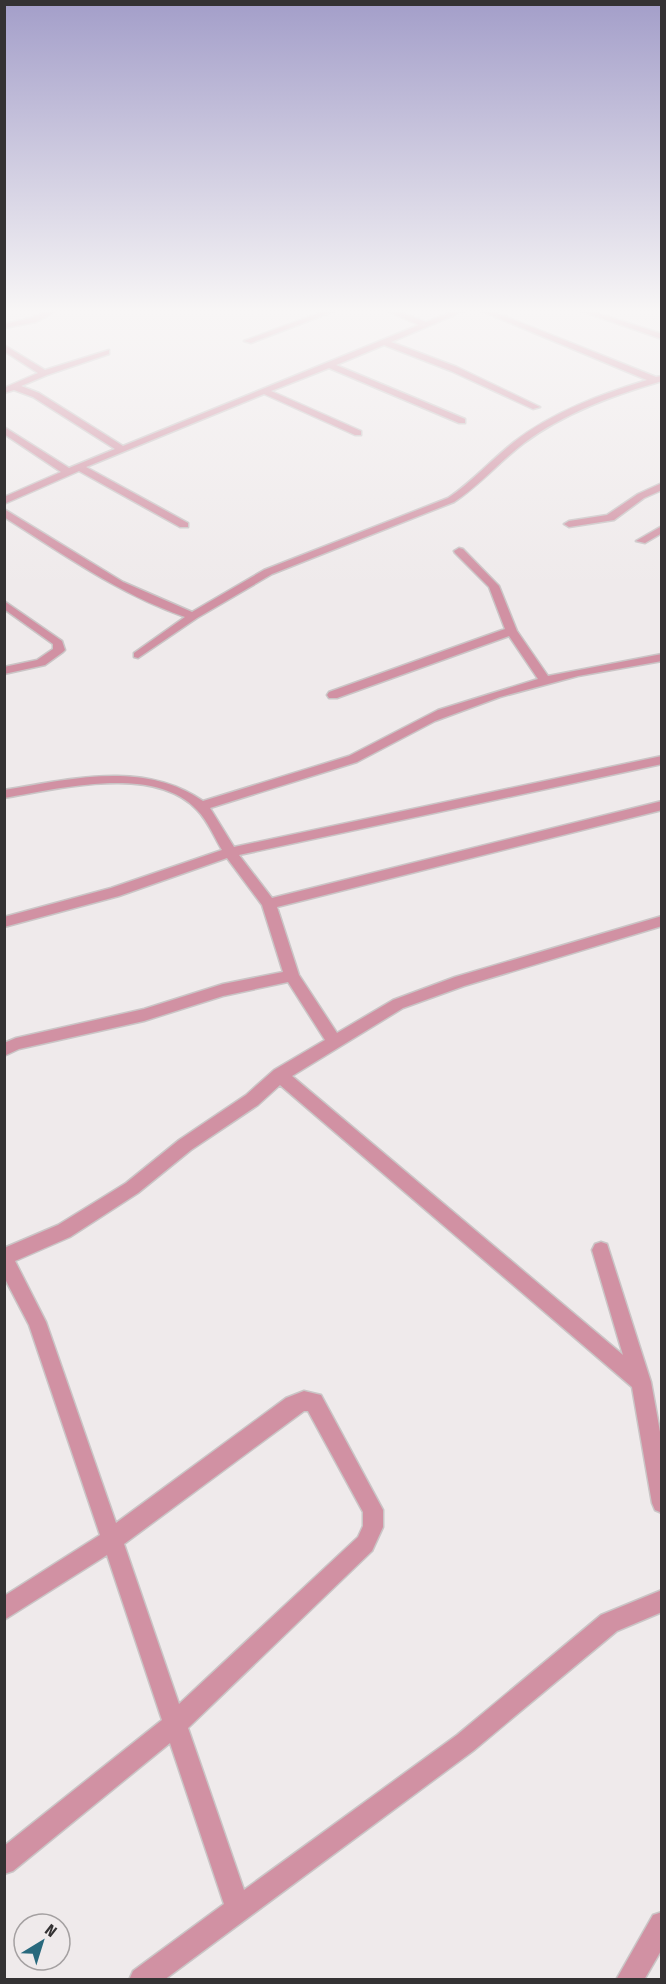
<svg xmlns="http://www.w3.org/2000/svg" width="666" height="1984" viewBox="0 0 666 1984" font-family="'Fira Sans Condensed',sans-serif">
	<rect width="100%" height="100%" fill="#efeaeb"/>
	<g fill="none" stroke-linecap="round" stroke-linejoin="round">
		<defs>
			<g id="minor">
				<polygon points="44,310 52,310 53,313 36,322 4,328 4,324 31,318 45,312"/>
				<polygon points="327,310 337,310 251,343 244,341"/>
				<polygon points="385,310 395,310 426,322 457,310 466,310 391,342 457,367 540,407 533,409 451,371 384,345 336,365 465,419 465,423 459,423 329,368 271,391 361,431 361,435 355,435 264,394 86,467 188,523 188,527 180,527 79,471 4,504 4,497 61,472 4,434 4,427 69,468 115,449 33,397 14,390 4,393 4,388 38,373 4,351 4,345 45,370 109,350 109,354 47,375 21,386 39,393 123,446 419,325"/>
				<path d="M479 310H489L656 377 662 376V381C614 395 564 413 524 443 500 461 480 485 454 502L272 574 197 618 138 658 134 657V653L185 617C119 594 63 554 4 517V509L123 582 192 612 264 570 448 498C472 482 491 460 514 442 552 412 602 394 647 380Z"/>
				<polygon points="578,310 588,310 662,334 662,339"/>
				<polygon points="662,483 662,490 644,498 614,520 569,527 564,524 569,521 607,515 638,494"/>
				<polygon points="662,526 662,533 645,543 636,541"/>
				<path d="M459 548 463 549 499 586 517 631 548 676 662 654V661L578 676 500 697 435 721 357 762 210 808 234 847 662 756V764L239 855 272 898 662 801V810L277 907 299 975 337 1033 393 1000 455 977 662 916V926L464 986 403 1008 292 1076 623 1355 592 1250 595 1244 601 1242 607 1244 651 1382 662 1443V1513L655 1510 652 1503 632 1387 280 1085 258 1105 191 1150 138 1193 70 1237 15 1261 46 1322 116 1523 286 1398 304 1391 321 1395 383 1510V1527L372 1551 188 1728 244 1890 457 1735 601 1615 662 1590V1612L617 1631 473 1751 164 1980H129L133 1971 224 1904 170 1743 13 1871 4 1874V1846L162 1720 107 1555 4 1620V1596L100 1535 29 1325 4 1277V1248L58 1225 126 1183 179 1140 246 1095 274 1070 325 1040 288 982 223 996 144 1021 19 1049 4 1056V1043L16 1038 144 1009 223 984 283 972 262 905 227 858 119 896 4 927V917L111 888 222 850C214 837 208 821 197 810 154 764 59 789 4 798V790C71 779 144 760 203 801L349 756 438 710 538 679 509 636 337 698H329L327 695 329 692 505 629 489 587 455 553 454 551ZM304 1411H308L363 1512V1526L358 1537 179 1704 124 1544Z"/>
				<polygon points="4,601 62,641 65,650 63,652 45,665 4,674 4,667 37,660 53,649 53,644 4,609"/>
				<polygon points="662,1912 662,1949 644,1980 616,1980 653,1915"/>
			</g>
		</defs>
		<!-- minor casing -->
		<use href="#minor" stroke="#cac5c6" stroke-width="3"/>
		<!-- minor -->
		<use href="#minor" fill="#d191a3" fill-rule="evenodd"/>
	</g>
	<!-- sky -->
	<linearGradient id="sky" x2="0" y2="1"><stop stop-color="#a39ec9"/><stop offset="0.53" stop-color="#f8f6f6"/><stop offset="1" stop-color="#f8f6f6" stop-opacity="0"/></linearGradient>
	<rect width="666" height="587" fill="url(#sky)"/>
	<!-- border -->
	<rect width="666" height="1984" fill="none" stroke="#343233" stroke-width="12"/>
	<!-- north arrow -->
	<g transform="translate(42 1942) rotate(38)"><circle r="28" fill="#efeaeb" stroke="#a4a0a1" stroke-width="1.5"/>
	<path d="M0-4.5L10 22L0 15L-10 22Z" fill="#28697d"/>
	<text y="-9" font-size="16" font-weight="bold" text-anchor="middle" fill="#343233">N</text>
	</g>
</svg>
